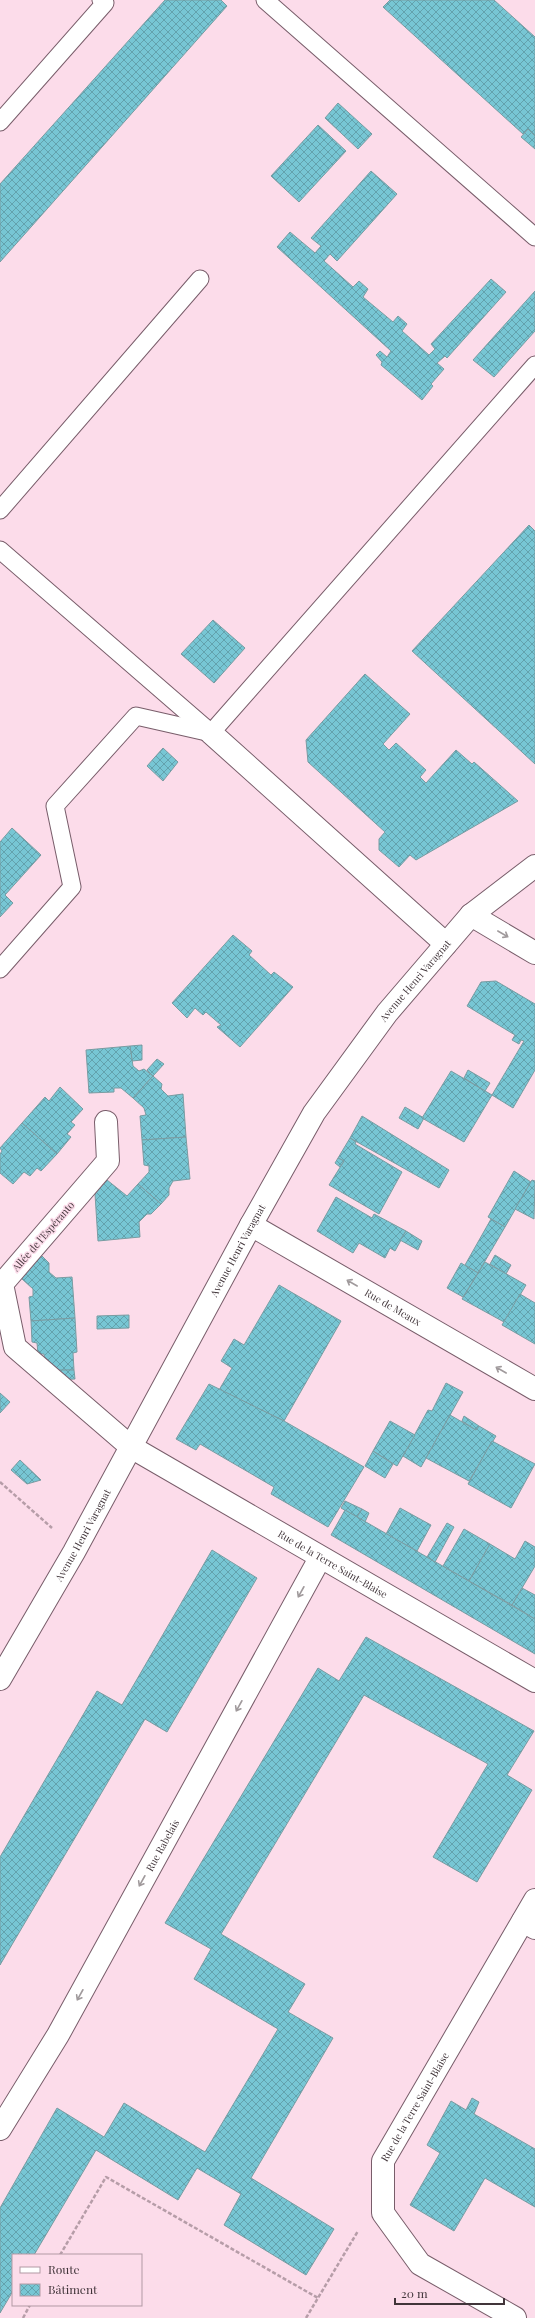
<svg xmlns="http://www.w3.org/2000/svg" width="535" height="2318" viewBox="0 0 535 2318" font-family="'Playfair Display',serif">
	<defs>
		<pattern id="building-cross-hatch" width="8" height="8" patternUnits="userSpaceOnUse"><rect width="8" height="8" fill="#77c6d4"/><path d="M0 0l8 8M0 8l8-8" fill="none" stroke="#63a2ad"/></pattern>
	</defs>
	<rect width="100%" height="100%" fill="#fcdcea"/>
	<!-- building -->
	<g fill="url(#building-cross-hatch)" stroke="#799ca2">
		<polygon points="165,0 221,0 227,6 0,262 0,184"/>
		<polygon points="390,0 494,0 535,37 535,136 528,129 523,134 383,7"/>
		<polygon points="338,103 372,134 358,149 325,118"/>
		<polygon points="318,125 346,151 299,202 271,176"/>
		<polygon points="528,129 535,136 535,149 521,137"/>
		<polygon points="371,171 397,194 337,261 330,254 324,261 353,287 359,281 368,289 363,297 393,322 398,316 407,324 402,331 429,355 435,349 431,344 491,279 506,292 447,358 445,356 437,363 444,369 431,384 433,386 422,400 381,365 382,362 376,355 380,351 387,357 391,351 277,247 290,232 315,253 321,246 311,238"/>
		<polygon points="535,291 535,331 494,377 473,360"/>
		<polygon points="529,525 535,531 535,764 412,651"/>
		<polygon points="213,620 245,648 214,683 181,654"/>
		<polygon points="365,674 410,714 383,744 389,750 396,743 426,770 420,777 426,783 456,750 472,764 474,762 518,801 416,860 410,855 399,867 379,850 379,839 385,832 308,762 306,740"/>
		<polygon points="163,748 178,762 163,781 147,766"/>
		<polygon points="12,828 41,855 5,895 13,903 0,917 0,842"/>
		<polygon points="233,935 252,951 249,955 271,975 274,972 293,987 240,1047 217,1027 221,1025 206,1012 203,1015 195,1008 187,1018 172,1003"/>
		<polygon points="496,981 535,1004 535,1070 513,1108 492,1095 524,1041 521,1040 519,1044 512,1040 515,1035 467,1006 481,982"/>
		<polygon points="142,1045 142,1060 132,1061 130,1046"/>
		<polygon points="130,1046 133,1066 139,1071 144,1069 153,1076 133,1098 121,1088 114,1088 114,1092 89,1093 86,1050"/>
		<polygon points="157,1059 164,1064 153,1076 147,1070"/>
		<polygon points="468,1070 490,1083 485,1091 464,1078"/>
		<polygon points="451,1071 492,1095 464,1142 422,1118"/>
		<polygon points="153,1076 162,1084 161,1089 168,1096 183,1094 186,1137 142,1140 140,1116 146,1115 144,1108 133,1098"/>
		<polygon points="60,1087 83,1109 71,1122 75,1125 67,1134 71,1137 57,1154 22,1123 45,1097 49,1101"/>
		<polygon points="405,1107 424,1118 418,1129 399,1118"/>
		<polygon points="362,1116 449,1170 439,1188 350,1138"/>
		<polygon points="22,1123 57,1154 41,1171 37,1168 30,1176 24,1172 13,1184 0,1173 0,1154 2,1151 0,1148"/>
		<polygon points="186,1137 190,1179 173,1181 169,1188 169,1195 161,1204 138,1184 149,1172 149,1166 144,1165 142,1140"/>
		<polygon points="350,1138 356,1142 355,1144 402,1172 379,1214 329,1185 344,1161 338,1158"/>
		<polygon points="338,1158 344,1161 340,1167 335,1163"/>
		<polygon points="514,1171 531,1182 505,1227 488,1217"/>
		<polygon points="107,1180 127,1196 138,1184 161,1204 151,1214 147,1214 139,1222 140,1237 98,1241 95,1194"/>
		<polygon points="532,1180 535,1181 534,1219 515,1209"/>
		<polygon points="336,1197 372,1218 374,1214 406,1231 395,1251 390,1248 385,1258 359,1243 353,1253 317,1231"/>
		<polygon points="491,1219 505,1227 478,1273 465,1265"/>
		<polygon points="406,1231 422,1241 418,1250 400,1240"/>
		<polygon points="41,1255 49,1263 49,1272 56,1278 72,1277 75,1318 31,1321 29,1297 33,1296 33,1289 21,1278"/>
		<polygon points="495,1255 511,1265 506,1274 490,1264"/>
		<polygon points="485,1262 526,1285 504,1322 462,1299"/>
		<polygon points="461,1263 478,1273 463,1297 447,1288"/>
		<polygon points="279,1285 341,1321 284,1421 219,1390 232,1368 221,1361 234,1339 244,1345"/>
		<polygon points="520,1294 535,1303 535,1344 502,1325"/>
		<polygon points="129,1315 129,1328 97,1329 97,1316"/>
		<polygon points="75,1318 77,1352 73,1353 74,1370 45,1371 44,1354 38,1354 37,1343 32,1342 31,1321"/>
		<polygon points="55,1370 74,1370 75,1379 55,1380"/>
		<polygon points="446,1383 463,1392 421,1467 403,1456 428,1410 432,1411"/>
		<polygon points="209,1384 284,1421 364,1467 328,1527 271,1494 274,1487 200,1444 196,1450 176,1439"/>
		<polygon points="0,1393 10,1402 0,1413"/>
		<polygon points="450,1415 476,1430 479,1426 496,1436 469,1481 426,1458"/>
		<polygon points="464,1416 479,1426 476,1430 462,1421"/>
		<polygon points="390,1421 415,1435 397,1466 373,1451"/>
		<polygon points="492,1441 535,1464 511,1508 468,1484"/>
		<polygon points="373,1451 393,1464 385,1478 365,1466"/>
		<polygon points="20,1460 41,1480 27,1484 11,1470"/>
		<polygon points="345,1501 362,1509 357,1517 341,1508"/>
		<polygon points="400,1508 431,1525 417,1551 386,1534"/>
		<polygon points="362,1509 369,1513 365,1522 357,1517"/>
		<polygon points="345,1510 535,1619 535,1654 331,1535"/>
		<polygon points="447,1523 454,1527 435,1562 427,1557"/>
		<polygon points="464,1529 490,1544 469,1581 443,1566"/>
		<polygon points="525,1541 535,1547 535,1566 512,1605 469,1581 490,1544 515,1559"/>
		<polygon points="212,1550 257,1578 167,1732 145,1719 0,1965 0,1857 97,1691 122,1705"/>
		<polygon points="522,1588 535,1595 535,1619 512,1605"/>
		<polygon points="366,1637 534,1731 507,1775 532,1790 477,1882 433,1857 488,1764 364,1695 221,1934 305,1984 288,2012 333,2038 251,2178 334,2229 306,2275 224,2225 241,2194 197,2168 178,2200 96,2150 34,2255 13,2255 13,2291 0,2313 0,2208 57,2108 104,2137 124,2103 205,2152 278,2029 194,1979 211,1949 165,1923 318,1668 339,1681"/>
		<polygon points="472,2098 479,2102 474,2114 535,2149 535,2207 485,2178 454,2231 410,2205 440,2153 427,2145 451,2101 466,2110"/>
	</g>
	<g fill="none" stroke-linecap="round" stroke-linejoin="round">
		<defs>
			<g id="service">
				<polyline points="265,0 535,237"/>
				<polyline points="0,122 105,3 101,0"/>
				<polyline points="0,510 200,279"/>
				<polyline points="0,550 210,732"/>
				<polyline points="211,733 535,365"/>
				<polyline points="0,969 72,887 55,806 136,716 211,733"/>
			</g>
			<polyline id="pedestrian" points="523,1921 535,1928"/>
			<g id="minor">
				<polyline points="211,733 446,944"/>
				<polyline points="471,915 535,953"/>
				<path id="s1" d="M106 1122 108 1161 2 1284 15 1347 131 1447 535 1681"/>
				<path id="s2" d="M251 1225 535 1389"/>
				<path id="s3" d="M0 2129 58 2035 320 1558"/>
				<path id="s4" d="M515 2318 420 2264 383 2213V2161L535 1900"/>
			</g>
			<g id="tertiary">
				<path id="s5" d="M0 1679 74 1552 251 1225 314 1113 387 1013 471 915 535 866"/>
			</g>
		</defs>
		<!-- service casing -->
		<use href="#service" stroke="#785d6a" stroke-width="19"/>
		<!-- pedestrian casing -->
		<use href="#pedestrian" stroke="#785d6a" stroke-width="24"/>
		<!-- minor casing -->
		<use href="#minor" stroke="#785d6a" stroke-width="24"/>
		<!-- tertiary casing -->
		<use href="#tertiary" stroke="#785d6a" stroke-width="24"/>
		<!-- path -->
		<g stroke="#b69da8" stroke-width="2.5" stroke-dasharray="4 2" stroke-linecap="butt">
			<polyline points="0,1482 52,1528"/>
			<polyline points="60,2255 106,2177 318,2298"/>
			<polyline points="23,2318 30,2305"/>
			<polyline points="306,2318 358,2231"/>
		</g>
		<!-- service -->
		<use href="#service" stroke="#fff" stroke-width="17"/>
		<!-- pedestrian -->
		<use href="#pedestrian" stroke="#fff" stroke-width="22"/>
		<!-- minor -->
		<use href="#minor" stroke="#fff" stroke-width="22"/>
		<!-- tertiary -->
		<use href="#tertiary" stroke="#fff" stroke-width="22"/>
	</g>
	<!-- one-way arrows -->
	<defs><path id="oneway-shaft" d="M-6 0H5M1.5-3L5.5 0L1.5 3" fill="none" stroke-width="1.6" stroke-linecap="round" stroke-linejoin="round"/></defs>
	<g stroke="#a09a9c">
		<use href="#oneway-shaft" transform="translate(503 934) rotate(30)"/>
		<use href="#oneway-shaft" transform="translate(352 1283) rotate(-150)"/>
		<use href="#oneway-shaft" transform="translate(501 1370) rotate(-150)"/>
		<use href="#oneway-shaft" transform="translate(301 1592) rotate(119)"/>
		<use href="#oneway-shaft" transform="translate(239 1706) rotate(119)"/>
		<use href="#oneway-shaft" transform="translate(142 1881) rotate(119)"/>
		<use href="#oneway-shaft" transform="translate(80 1995) rotate(119)"/>
	</g>
	<g text-anchor="middle" dominant-baseline="central" stroke-width="3" stroke-linejoin="round" paint-order="stroke">
		<!-- street labels -->
		<g font-size="10" fill="#41353a" stroke="#fcdcea">
			<text stroke="none"><textPath href="#s5" startOffset="814">Avenue Henri Varagnat</textPath></text>
			<text transform="translate(43 1236) rotate(-49)">Allée de l'Espéranto</text>
			<text stroke="none"><textPath href="#s5" startOffset="490">Avenue Henri Varagnat</textPath></text>
			<text stroke="none"><textPath href="#s2" startOffset="164">Rue de Meaux</textPath></text>
			<text stroke="none"><textPath href="#s5" startOffset="166">Avenue Henri Varagnat</textPath></text>
			<text stroke="none"><textPath href="#s1" startOffset="652">Rue de la Terre Saint-Blaise</textPath></text>
			<text stroke="none"><textPath href="#s3" startOffset="327">Rue Rabelais</textPath></text>
			<text stroke="none"><textPath href="#s4" startOffset="287">Rue de la Terre Saint-Blaise</textPath></text>
		</g>
	</g>
	<!-- legend -->
	<rect x="12" y="2254" width="130" height="52" fill="#fcdcea" stroke="#b199a4"/>
	<rect x="20" y="2267" width="20" height="6" fill="#ffffff" stroke="#b199a4"/>
	<text x="48" y="2274" font-size="12" fill="#41353a">Route</text>
	<rect x="20" y="2284" width="20" height="12" fill="url(#building-cross-hatch)" stroke="#b199a4"/>
	<text x="48" y="2294" font-size="12" fill="#41353a">Bâtiment</text>
	<!-- scale -->
	<path d="M395 2298v6h109v-6" fill="none" stroke="#41353a" stroke-width="2"/>
	<text x="401" y="2298" font-size="12" fill="#41353a" stroke="#fcdcea" stroke-width="3" paint-order="stroke">20 m</text>
</svg>
